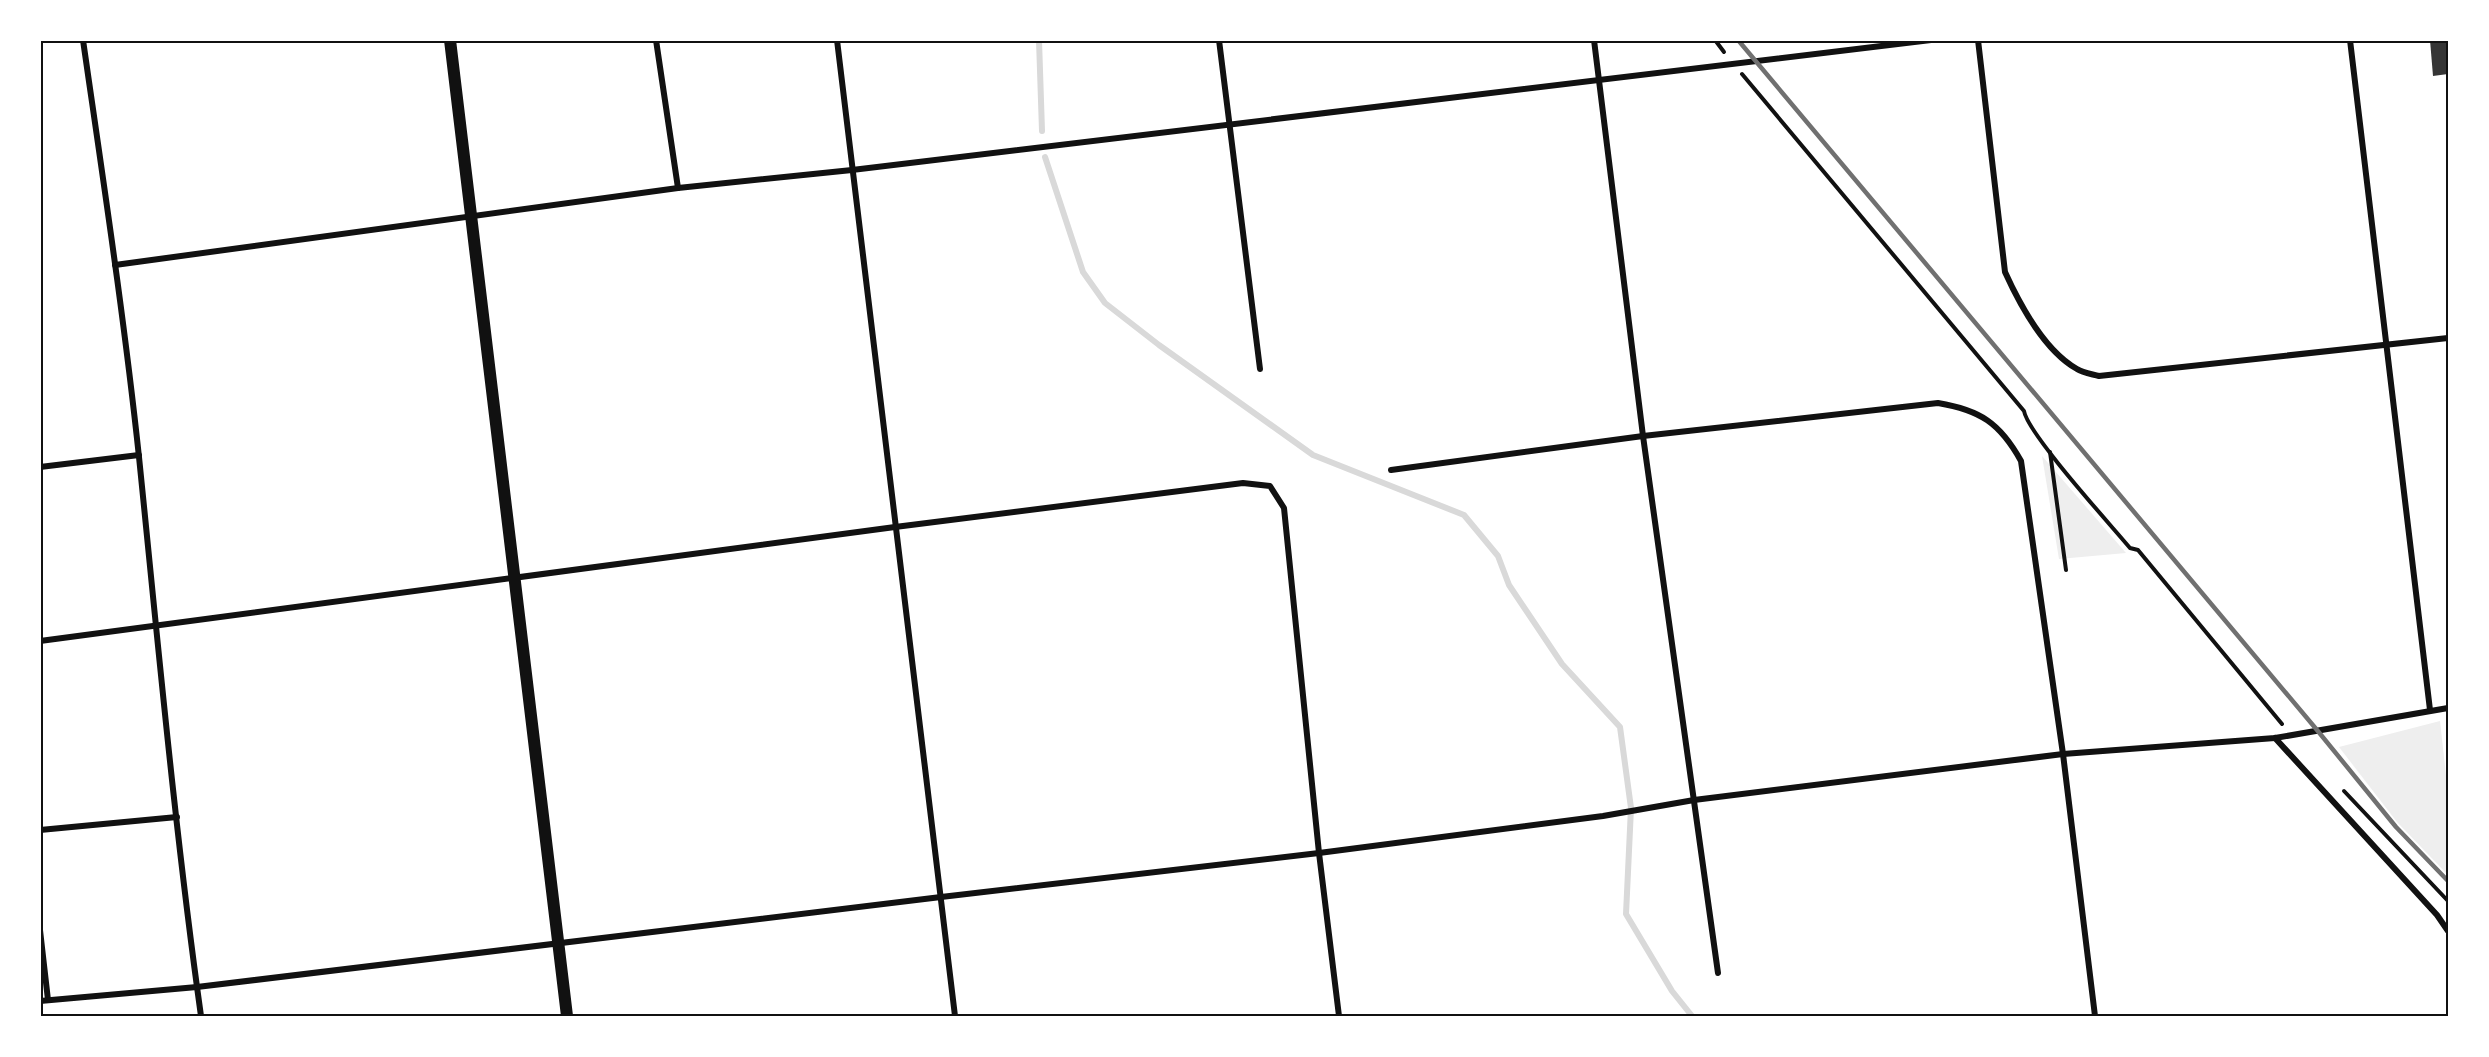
<svg xmlns="http://www.w3.org/2000/svg" width="2489" height="1057" viewBox="0 0 2489 1057" font-family="'Golos Text',sans-serif">
	<rect width="100%" height="100%" fill="#fff"/>
	<!-- green -->
	<g fill="#eee">
		<polygon points="2042,456 2126,553 2059,559"/>
		<polygon points="2440,721 2448,793 2448,875 2397,822 2339,747"/>
	</g>
	<g fill="none" stroke-linecap="round" stroke-linejoin="round">
		<!-- stream -->
		<g stroke="#d9d9d9" stroke-width="6">
			<polyline points="1039,40 1042,131"/>
			<polyline points="1045,157 1083,272 1105,303 1159,345 1313,455 1464,515 1498,556 1509,585 1562,664 1620,727 1631,808 1626,914 1672,991 1692,1016"/>
		</g>
	</g>
	<!-- building -->
	<polygon fill="#353535" points="2430,40 2448,40 2448,74 2433,76"/>
	<g fill="none" stroke-linecap="round" stroke-linejoin="round">
		<!-- path -->
		<g stroke="#111" stroke-width="4">
			<polyline points="1715,40 1724,52"/>
			<path d="M1742 74 2024 411C2028 434 2110 524 2130 548L2138 550 2282 724"/>
			<polyline points="2050,452 2066,570"/>
			<polyline points="2344,791 2448,901"/>
		</g>
		<!-- minor -->
		<g stroke="#111" stroke-width="6">
			<path d="M83 40C103 179 124 317 139 457 158 643 175 831 201 1016"/>
			<polyline points="656,40 678,188"/>
			<polyline points="837,40 955,1016"/>
			<polyline points="1219,40 1260,369"/>
			<polyline points="1594,40 1643,436 1718,973"/>
			<path d="M1978 40 2005 272C2020 305 2045 351 2077 369 2083 373 2092 374 2099 376L2448 338"/>
			<polyline points="2350,40 2430,710"/>
			<polyline points="115,265 678,188 852,170 1931,40"/>
			<polyline points="40,467 139,455"/>
			<path d="M1391 470 1643 436 1938 403C1980 410 2000 423 2021 461L2063 754 2095 1016"/>
			<polyline points="40,641 895,527 1243,483 1270,486 1284,508 1319,853 1339,1016"/>
			<polyline points="2275,738 2437,915 2448,931"/>
			<polyline points="40,830 177,817"/>
			<polyline points="40,930 48,1000"/>
			<polyline points="40,1001 197,987 941,897 1319,853 1603,816 1694,800 2063,754 2275,738 2448,708"/>
		</g>
		<!-- secondary -->
		<polyline stroke="#111" stroke-width="12" points="450,40 567,1016"/>
		<!-- rail -->
		<polyline stroke="#707070" stroke-width="4.5" points="1738,40 2317,730 2396,827 2448,881"/>
	</g>
	<!-- border -->
	<rect width="2489" height="1057" fill="none" stroke="#ffffff" stroke-width="84"/>
	<rect x="42" y="42" width="2405" height="973" fill="none" stroke="#111" stroke-width="2"/>
</svg>
